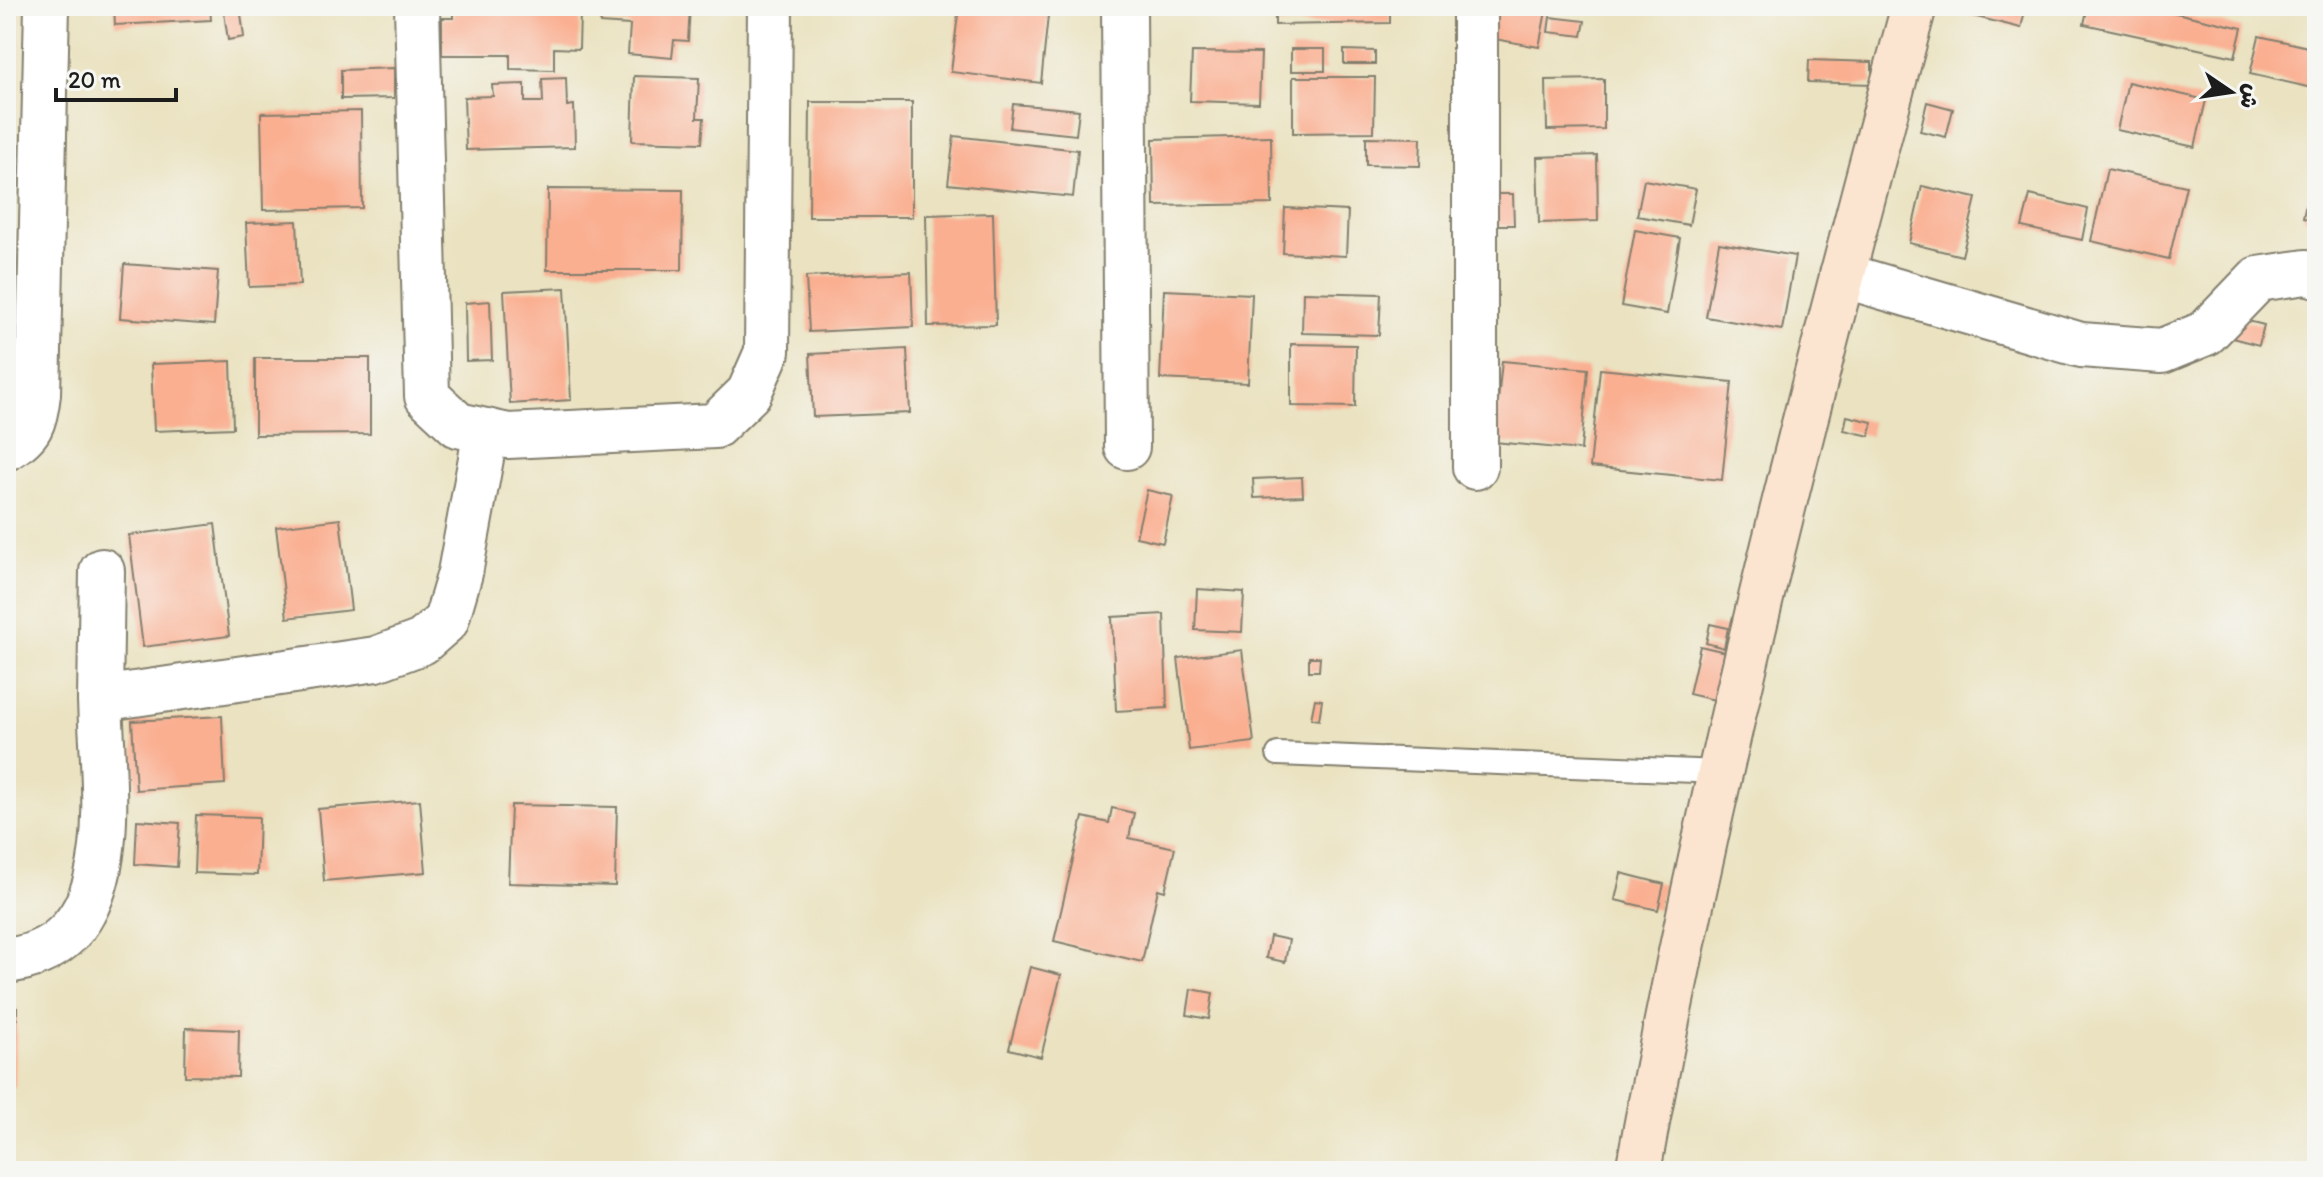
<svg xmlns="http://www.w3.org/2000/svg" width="2323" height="1177" viewBox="0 0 2323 1177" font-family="Itim,'Playpen Sans Arabic',sans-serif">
	<rect width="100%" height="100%" fill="#f6f6f2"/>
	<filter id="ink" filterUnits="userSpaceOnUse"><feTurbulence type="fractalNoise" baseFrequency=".0125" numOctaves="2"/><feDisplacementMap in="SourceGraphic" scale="16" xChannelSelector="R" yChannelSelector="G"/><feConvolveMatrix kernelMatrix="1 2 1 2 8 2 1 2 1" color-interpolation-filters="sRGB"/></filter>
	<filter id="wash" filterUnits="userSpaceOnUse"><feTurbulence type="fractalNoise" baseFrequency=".006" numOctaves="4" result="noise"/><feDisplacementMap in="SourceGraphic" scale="32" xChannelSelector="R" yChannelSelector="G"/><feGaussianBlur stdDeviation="1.8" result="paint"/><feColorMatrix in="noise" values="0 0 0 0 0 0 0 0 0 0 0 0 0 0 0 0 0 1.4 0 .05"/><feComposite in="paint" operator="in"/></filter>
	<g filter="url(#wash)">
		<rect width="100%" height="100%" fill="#eae2c0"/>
		<g id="blocks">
			<!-- building -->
			<g fill="#faaf91">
				<polygon points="114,6 210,6 211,20 115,25"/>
				<polygon points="223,6 240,6 244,37 228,40"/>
				<polygon points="453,6 547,6 547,12 580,13 579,49 554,48 554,70 510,69 510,55 442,55 442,18 453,18"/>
				<polygon points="602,6 690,6 688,41 674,40 672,58 628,54 630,25 600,23"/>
				<polygon points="959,6 1049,6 1041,83 951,72"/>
				<polygon points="1275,6 1390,6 1390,23 1275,25"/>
				<polygon points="1483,6 1547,6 1539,47 1478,36"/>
				<polygon points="1570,6 1610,6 1610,10 1570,9"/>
				<polygon points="1933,6 2026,6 2021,28"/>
				<polygon points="2088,6 2145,6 2242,28 2235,57 2084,24"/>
				<polygon points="1550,17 1585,21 1582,36 1548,32"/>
				<polygon points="2259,36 2317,49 2317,89 2250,74"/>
				<rect x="1291" y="49" width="34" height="22"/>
				<polygon points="1344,50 1375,51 1375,64 1344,64"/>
				<polygon points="1192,52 1261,53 1259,103 1190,101"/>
				<polygon points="1809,60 1872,62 1872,84 1808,82"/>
				<polygon points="394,68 394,98 341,99 341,70"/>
				<polygon points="634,76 699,78 697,118 704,118 702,143 632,141"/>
				<polygon points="1293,77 1375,77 1374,132 1293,133"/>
				<polygon points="566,78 567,106 574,105 575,147 466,150 464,97 493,96 492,85 525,84 525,102 543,102 542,79"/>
				<polygon points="1604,79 1604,129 1547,130 1546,80"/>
				<polygon points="2128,82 2206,100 2195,147 2117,130"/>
				<polygon points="810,102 912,102 912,217 809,217"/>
				<polygon points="1927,102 1953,109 1946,137 1920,131"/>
				<polygon points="1013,104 1079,110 1076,135 1010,128"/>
				<polygon points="361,111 362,208 263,210 261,113"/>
				<polygon points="954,136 1078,150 1073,197 948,184"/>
				<polygon points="1271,136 1272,204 1154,206 1153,139"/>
				<polygon points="1366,137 1421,138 1420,166 1366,165"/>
				<polygon points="1597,155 1598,221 1539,223 1537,157"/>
				<polygon points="2107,169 2186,186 2169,259 2091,241"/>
				<polygon points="1644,180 1696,189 1689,225 1637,216"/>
				<polygon points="1922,186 1976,198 1962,256 1909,243"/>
				<polygon points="548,189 683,190 682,270 547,270"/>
				<polygon points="1481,194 1513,194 1514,225 1481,225"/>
				<polygon points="2030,195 2088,209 2082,240 2022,227"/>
				<polygon points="2307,200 2317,202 2317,221 2303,218"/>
				<polygon points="1285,208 1348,211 1346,256 1283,253"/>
				<polygon points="993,213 996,325 928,326 926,215"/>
				<polygon points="297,221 300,285 249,287 246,223"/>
				<polygon points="1635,230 1680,238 1667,314 1621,306"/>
				<polygon points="1719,243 1795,256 1782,330 1706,317"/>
				<polygon points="124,264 218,271 214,325 120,318"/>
				<polygon points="911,272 913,327 809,332 806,277"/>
				<polygon points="565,288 571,400 510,404 504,291"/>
				<polygon points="1164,290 1252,294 1248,383 1160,379"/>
				<polygon points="1303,292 1381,294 1379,335 1302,333"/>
				<polygon points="490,301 492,360 466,361 465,303"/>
				<polygon points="2236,318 2264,325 2259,345 2232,338"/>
				<polygon points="1291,344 1356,345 1355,407 1291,406"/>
				<polygon points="907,349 910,413 813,417 810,354"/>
				<polygon points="255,358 370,358 370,434 255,435"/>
				<polygon points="231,361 233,428 154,431 151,364"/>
				<polygon points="1502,361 1588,369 1581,450 1494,442"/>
				<polygon points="1600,369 1732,382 1722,480 1590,467"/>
				<polygon points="1847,416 1872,422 1870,436 1844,430"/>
				<polygon points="1302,477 1303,496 1254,498 1253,479"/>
				<polygon points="1147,490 1173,496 1163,543 1136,537"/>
				<polygon points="340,519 351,610 287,618 276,527"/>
				<polygon points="215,524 229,636 143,647 129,535"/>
				<polygon points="1197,589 1244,592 1242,632 1195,630"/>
				<polygon points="1164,614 1167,708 1116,711 1112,617"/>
				<polygon points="1710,624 1728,628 1724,648 1706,643"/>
				<polygon points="1700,646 1730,653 1719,701 1689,694"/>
				<polygon points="1242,650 1254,742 1189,750 1178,658"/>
				<polygon points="1309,657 1320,657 1319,671 1309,671"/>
				<polygon points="1315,699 1322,700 1319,720 1311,719"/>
				<polygon points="222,716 225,784 136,790 132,721"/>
				<polygon points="420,800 426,872 324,881 318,809"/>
				<polygon points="511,805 617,807 615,886 508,883"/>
				<polygon points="1112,808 1134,813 1129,838 1175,848 1165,891 1158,889 1142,962 1054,941 1083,817 1109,823"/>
				<polygon points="196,815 259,817 257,875 194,873"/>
				<polygon points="137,820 180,823 177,867 135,864"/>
				<polygon points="1621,873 1664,884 1658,910 1615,900"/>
				<polygon points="1270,936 1289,940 1285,962 1266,958"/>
				<polygon points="1030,967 1061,975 1041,1057 1009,1049"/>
				<polygon points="1191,989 1213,993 1209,1019 1187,1015"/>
				<polygon points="6,1007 17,1008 15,1088 6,1088"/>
				<polygon points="186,1028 239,1030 238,1077 185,1076"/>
			</g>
		</g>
	</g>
	<g filter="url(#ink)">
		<use href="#blocks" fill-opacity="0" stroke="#837f6e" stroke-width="2"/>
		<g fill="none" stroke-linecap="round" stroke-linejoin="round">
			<defs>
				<polyline id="lane" points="1278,754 1720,772"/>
				<g id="street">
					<polyline points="417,6 427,396 458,425 508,436 715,426 749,393 767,352 770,6"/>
					<polyline points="1124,6 1127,447"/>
					<polyline points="1475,6 1475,467"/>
					<polyline points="1842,275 2081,345 2162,351 2206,333 2258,279 2306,272 2317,275"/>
					<path d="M6 448C31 434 35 422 38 394L47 6"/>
					<polyline points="102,571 100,699 376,659 422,642 446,621 460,573 486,431"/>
					<path d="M6 961C131 946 102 788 100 699"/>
				</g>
				<path id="secondary" d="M1638 1171C1710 778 1810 391 1914 6"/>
			</defs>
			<!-- lane casing -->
			<use href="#lane" stroke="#837f6e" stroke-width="26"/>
			<!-- street casing -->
			<use href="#street" stroke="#837f6e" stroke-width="48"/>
			<!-- secondary casing -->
			<use href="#secondary" stroke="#837f6e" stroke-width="48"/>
			<!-- lane -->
			<use href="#lane" stroke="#fff" stroke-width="22"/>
			<!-- street -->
			<use href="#street" stroke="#fff" stroke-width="44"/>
			<!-- secondary -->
			<use href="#secondary" stroke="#fce5d0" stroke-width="44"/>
		</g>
	</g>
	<!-- margin -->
	<rect width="2323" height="1177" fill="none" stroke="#f6f6f2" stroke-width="32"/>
	<!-- north arrow -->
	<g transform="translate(2231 92) rotate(103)" stroke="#f6f6f2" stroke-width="6" paint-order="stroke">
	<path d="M0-6L14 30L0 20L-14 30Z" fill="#1c1c1c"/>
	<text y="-12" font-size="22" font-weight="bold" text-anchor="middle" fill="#1c1c1c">ش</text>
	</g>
	<!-- scale -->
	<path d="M56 88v12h120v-12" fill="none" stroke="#1c1c1c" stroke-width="4"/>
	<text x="68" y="88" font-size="24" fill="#1c1c1c" stroke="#f6f6f2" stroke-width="6" paint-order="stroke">20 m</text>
</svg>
